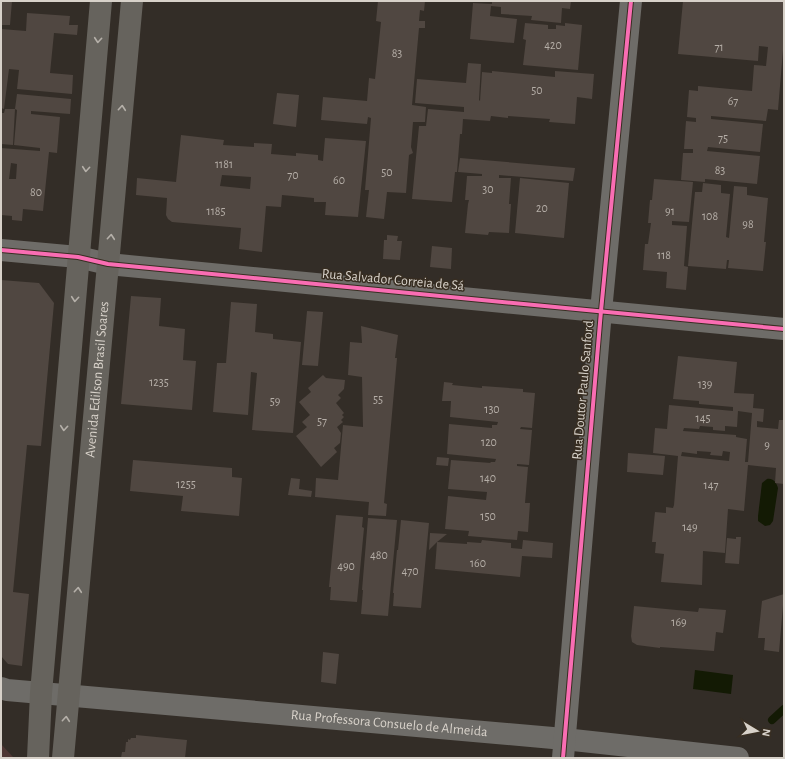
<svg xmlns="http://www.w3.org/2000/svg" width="785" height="759" viewBox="0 0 785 759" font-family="'Alegreya Sans',sans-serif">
	<rect width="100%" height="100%" fill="#332d27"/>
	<!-- green -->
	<polygon fill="#4e3734" points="1,744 14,758 1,758"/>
	<!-- water -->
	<g fill="#131a04">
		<path d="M767 479C773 478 776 482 778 488L773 521 770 525 765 526 758 521V516L762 483Z"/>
		<polygon points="695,670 733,675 731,694 693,689"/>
	</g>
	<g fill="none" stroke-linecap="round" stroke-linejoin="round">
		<!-- stream -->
		<polyline stroke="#131a04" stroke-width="8" points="772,720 784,709"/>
	</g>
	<!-- building -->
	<g fill="#504741" fill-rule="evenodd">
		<polygon points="1,1 12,1 10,25 1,25"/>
		<polygon points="378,1 425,1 424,11 420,10 419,21 425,21 425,28 419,28 412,105 426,107 425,122 413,122 411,147 413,153 409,155 406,193 387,192 384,219 366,217 369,190 365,190 371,118 368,117 367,124 321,120 323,97 367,101 369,78 375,79 381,22 376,21"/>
		<polygon points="492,1 571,1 570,9 562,8 561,23 531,20 532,16 501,14 501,7 491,6 490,16 517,19 514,43 470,39 473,3 492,4"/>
		<polygon points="683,1 784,1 784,38 778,110 768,109 766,121 711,116 711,119 763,124 760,152 708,147 707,151 760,156 757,184 705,179 705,182 681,180 683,153 693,153 693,149 684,149 686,121 696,122 696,118 687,117 689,90 698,91 698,86 752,91 754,65 766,66 768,47 759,46 758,61 678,54"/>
		<polygon points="27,13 70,16 69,25 78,25 77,35 54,33 50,73 73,75 72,94 17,89 19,70 9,69 4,109 1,108 1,29 26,31"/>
		<polygon points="525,23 548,25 548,29 556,29 556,25 565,26 565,23 582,25 578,70 523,65 526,40 523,39"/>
		<polygon points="468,63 481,64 479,100 480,101 482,72 492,73 492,71 555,77 555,71 594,74 592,99 577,97 575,124 549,122 550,119 508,116 508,118 491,116 490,121 463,119 462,134 460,134 457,172 455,172 452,202 412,199 419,126 426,126 428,109 464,112 464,107 415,103 417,79 466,83"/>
		<polygon points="277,93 299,95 296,127 273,124"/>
		<path d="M17 94 71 99 70 114 31 111V114L60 117 57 153 49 152 43 211 23 209 22 221 12 220V216L1 215V148L40 151V148L14 145 17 110 15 109 13 145 1 144V113H4L5 109H15ZM11 163 17 164 16 179H9Z"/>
		<path d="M181 135 224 140 223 145 254 147V143L272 144 271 154 296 156V153L318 155V160L323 161 325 138 366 141 358 217 325 215 326 202H314V198L282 195 281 207 266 206 262 252 239 249 241 228 172 222 168 219 166 215 167 198 136 195 137 178 176 182ZM222 175 251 177 250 189 220 186Z"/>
		<polygon points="460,158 575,168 573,181 499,175 499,178 511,178 509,204 511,204 509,233 489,232 488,235 465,233 468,204 469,200 465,200 467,176 482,176 482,174 458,172"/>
		<polygon points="520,178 569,183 564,238 515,233"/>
		<polygon points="654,179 693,182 689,222 672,221 672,225 687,226 684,266 688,267 686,290 666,288 667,272 643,270 645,244 648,244 651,223 648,223 650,200 652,200"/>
		<polygon points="703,183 721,185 721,193 730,194 726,237 729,238 734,186 747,187 747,195 768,198 764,242 766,242 763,271 728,268 729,260 727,260 726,269 688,266 695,192 702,192"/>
		<polygon points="387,235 398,236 397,241 402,241 400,260 383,259 384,240 387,240"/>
		<polygon points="432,246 452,248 451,269 430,267"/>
		<polygon points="1,280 39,283 54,303 41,446 27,445 13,592 29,594 22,666 8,664 1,656"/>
		<polygon points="131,296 161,298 159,326 185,329 183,360 196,361 192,410 121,404"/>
		<polygon points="231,302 257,304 255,332 273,334 273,339 301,342 293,433 252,430 257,373 251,372 248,415 213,412 217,363 226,363"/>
		<polygon points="307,311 323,312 318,366 302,365"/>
		<polygon points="361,326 398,335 395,358 397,358 384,503 387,504 386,516 368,515 369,502 315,497 316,478 338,480 343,425 363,427 362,377 348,375 350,342 362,343"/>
		<path d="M678 356 737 362 734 393 754 394 753 408 764 409 763 422 757 421V427L778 429 779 420H784V484L775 483 776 468 748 465 744 511 728 509 725 553 703 551 702 585 661 582 664 554 655 553 656 542H652L655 512 666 513V507L673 508 674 505 678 456 653 453 655 428 667 429 669 405 733 411V407L699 404V401L673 399ZM738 411 752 413 748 462H745L747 439 736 437V435L683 431 684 428 699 429 700 426 713 427V430L725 431V426L737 427ZM697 451 711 452 710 455 722 456 723 451 730 452 729 461 681 456 682 452 697 454Z"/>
		<polygon points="323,375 326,378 345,380 344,389 338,395 341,398 336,403 344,413 342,415 344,417 341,420 343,422 337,427 341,433 340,443 334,448 337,452 321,467 296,436 307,427 302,422 310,415 299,402 311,392 308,388"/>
		<polygon points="444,382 453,383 452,385 482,388 482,386 523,389 523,392 535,393 532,428 521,427 520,429 532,430 529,465 517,464 517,466 528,467 525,503 530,503 528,532 518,531 517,540 468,536 469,531 445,529 448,496 486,500 487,492 448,489 451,460 491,463 490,462 495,462 496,459 447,454 449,424 492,428 492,425 497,425 498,422 450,417 451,401 442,401"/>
		<polygon points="628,453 665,456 663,475 627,472"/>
		<polygon points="437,457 449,458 448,466 436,465"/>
		<polygon points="133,460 232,468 232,477 242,478 239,516 181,511 183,496 130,491"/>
		<polygon points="291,478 300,479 299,489 312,491 311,497 288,495"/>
		<polygon points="336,515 363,517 362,527 364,528 357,602 330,600 331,587 329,587"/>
		<polygon points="368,518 397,520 388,616 361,614 363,590 362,590"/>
		<polygon points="401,520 429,523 421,608 393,606 394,593 393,593 397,550 398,550"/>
		<polygon points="430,533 447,534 437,542 467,544 467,542 481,543 482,540 511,543 511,548 522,549 523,540 553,543 552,558 522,556 520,577 435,569 437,542 429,550"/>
		<polygon points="736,537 741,537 739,564 725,563 727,538 736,539"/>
		<polygon points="784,594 779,652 764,650 765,638 758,638 762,601"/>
		<polygon points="634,606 698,612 699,608 726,610 723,633 716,632 714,651 660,647 660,648 637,645 632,642 631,636"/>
		<polygon points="323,652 339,654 336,684 321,682"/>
		<polygon points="136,735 187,740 185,758 121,758 122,752 125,752 126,742 128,742 128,739 130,740 131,738 136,738"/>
	</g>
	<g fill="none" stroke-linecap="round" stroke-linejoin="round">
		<!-- minor -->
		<g stroke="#6e6c68" stroke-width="22">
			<polyline points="1,250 78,257 108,264 784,329"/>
			<path id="s1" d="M1 688 7 690 564 739 738 758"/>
			<polyline points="563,758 601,311 631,1"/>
		</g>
		<!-- major -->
		<g stroke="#66635d" stroke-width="22">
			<polyline points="38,758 41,693 101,1"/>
			<path id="s2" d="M63 758 132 1"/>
		</g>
		<defs>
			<g id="cycleway">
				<polyline points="1,250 78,257 108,264 784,329"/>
				<polyline points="563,758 601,311 631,1"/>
			</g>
		</defs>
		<!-- cycleway casing -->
		<use href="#cycleway" stroke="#382e22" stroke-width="6"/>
		<!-- cycleway -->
		<use href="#cycleway" stroke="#f96db3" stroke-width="4"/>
	</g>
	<!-- one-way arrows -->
	<defs><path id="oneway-chevron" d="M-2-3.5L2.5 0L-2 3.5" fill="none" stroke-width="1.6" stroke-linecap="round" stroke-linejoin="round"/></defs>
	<g stroke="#b5b0a9">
		<use href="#oneway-chevron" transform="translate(98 40) rotate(95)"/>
		<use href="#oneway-chevron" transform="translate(122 108) rotate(-85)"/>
		<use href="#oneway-chevron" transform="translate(86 169) rotate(95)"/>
		<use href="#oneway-chevron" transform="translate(111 237) rotate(-85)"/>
		<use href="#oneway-chevron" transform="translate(75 299) rotate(95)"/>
		<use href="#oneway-chevron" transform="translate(64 428) rotate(95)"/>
		<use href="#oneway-chevron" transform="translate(78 590) rotate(-85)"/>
		<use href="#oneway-chevron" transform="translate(66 719) rotate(-85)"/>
	</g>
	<g text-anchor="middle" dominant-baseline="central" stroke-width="3" stroke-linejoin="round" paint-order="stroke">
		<!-- number labels -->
		<g font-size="12" fill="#b5aea7">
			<text x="553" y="45">420</text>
			<text x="719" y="47">71</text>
			<text x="397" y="53">83</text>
			<text x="537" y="90">50</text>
			<text x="733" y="101">67</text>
			<text x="723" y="138">75</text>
			<text x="224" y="164">1181</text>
			<text x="720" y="170">83</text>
			<text x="387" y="172">50</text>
			<text x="293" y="175">70</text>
			<text x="339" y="180">60</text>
			<text x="488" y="189">30</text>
			<text x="36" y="192">80</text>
			<text x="542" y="208">20</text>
			<text x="216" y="211">1185</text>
			<text x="670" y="211">91</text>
			<text x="710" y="216">108</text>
			<text x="748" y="224">98</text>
			<text x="664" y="255">118</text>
			<text x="159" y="382">1235</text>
			<text x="705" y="384">139</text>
			<text x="378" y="399">55</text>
			<text x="275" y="401">59</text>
			<text x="492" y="409">130</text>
			<text x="703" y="418">145</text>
			<text x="322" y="421">57</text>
			<text x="489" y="442">120</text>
			<text x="767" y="445">9</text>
			<text x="488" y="478">140</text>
			<text x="186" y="484">1255</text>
			<text x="711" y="485">147</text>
			<text x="488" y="516">150</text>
			<text x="690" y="527">149</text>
			<text x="379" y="555">480</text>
			<text x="478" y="563">160</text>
			<text x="346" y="566">490</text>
			<text x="410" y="571">470</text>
			<text x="679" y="622">169</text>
		</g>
		<!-- street labels -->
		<g font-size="14" fill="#d7d1c9" stroke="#382e22">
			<text transform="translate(393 280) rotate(5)">Rua Salvador Correia de Sá</text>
			<text stroke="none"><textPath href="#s2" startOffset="380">Avenida Edilson Brasil Soares</textPath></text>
			<text transform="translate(583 390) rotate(-85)">Rua Doutor Paulo Sanford</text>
			<text stroke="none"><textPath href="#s1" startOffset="390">Rua Professora Consuelo de Almeida</textPath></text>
		</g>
	</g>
	<!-- border -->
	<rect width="785" height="759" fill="none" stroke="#d7d1c9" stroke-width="4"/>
	<!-- north arrow -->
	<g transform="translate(757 731) rotate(100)" stroke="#382e22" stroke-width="3" paint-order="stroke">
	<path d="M0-3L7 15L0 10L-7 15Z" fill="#d7d1c9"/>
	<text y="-6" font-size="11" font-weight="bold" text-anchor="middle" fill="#d7d1c9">N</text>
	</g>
</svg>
